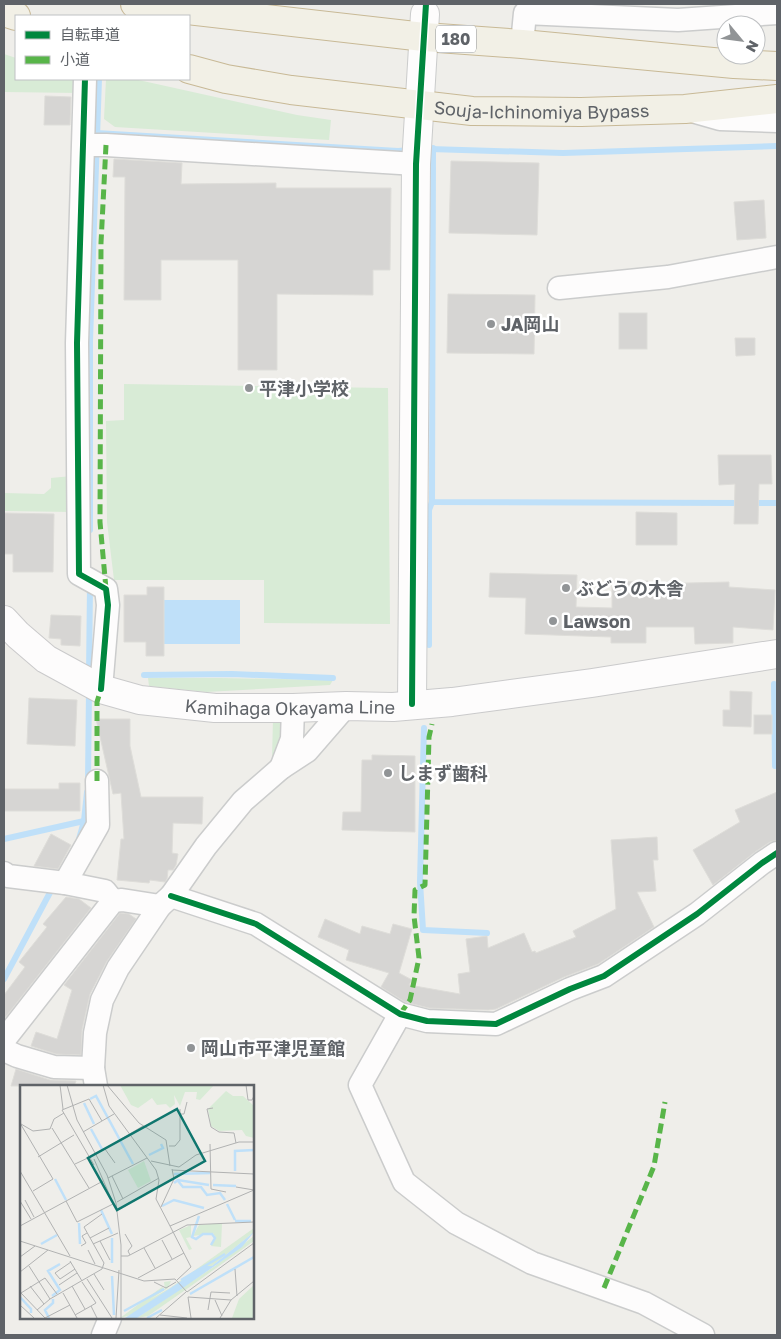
<svg xmlns="http://www.w3.org/2000/svg" width="781" height="1339" viewBox="0 0 781 1339" font-family="'Golos Text','Noto Sans JP',sans-serif">
	<rect width="100%" height="100%" fill="#efeeea"/>
	<!-- green -->
	<g fill="#d8ebd6">
		<polygon points="4,54 16,58 16,79 80,79 79,93 4,92"/>
		<polygon points="106,79 134,79 297,115 331,120 329,140 115,127 104,119"/>
		<polygon points="124,384 388,388 390,624 264,623 264,580 114,580 107,522 106,421 124,420"/>
		<polygon points="72,476 72,512 4,511 4,493 44,494 51,488 51,478"/>
		<polygon points="148,678 221,678 333,680 330,685 206,692 149,686"/>
		<path d="M273 719C292 723 281 749 272 758Z"/>
	</g>
	<!-- water -->
	<rect fill="#bfe0f9" x="164" y="600" width="76" height="44"/>
	<g fill="none" stroke-linecap="round" stroke-linejoin="round">
		<!-- stream -->
		<g stroke="#bfe0f9" stroke-width="6">
			<polyline points="96,133 398,151 410,150"/>
			<polyline points="433,148 432,502 741,503"/>
			<polyline points="430,149 563,153 777,146"/>
			<polyline points="751,503 777,503"/>
			<polyline points="90,530 90,341 99,79"/>
			<polyline points="429,645 429,510 432,502"/>
			<polyline points="89,675 90,585"/>
			<polyline points="144,675 232,674 333,678"/>
			<polyline points="774,684 775,766"/>
			<polyline points="424,728 420,882 423,930 487,933"/>
			<polyline points="88,782 89,690"/>
			<polyline points="4,839 84,821 87,792"/>
			<polyline points="79,839 84,821"/>
			<polyline points="4,979 54,885"/>
		</g>
	</g>
	<!-- building -->
	<g fill="#d6d5d3" stroke="#deddd9">
		<polygon points="45,96 71,97 70,125 44,125"/>
		<polygon points="114,159 182,163 181,184 276,183 276,188 391,188 390,270 373,270 373,295 277,294 277,370 238,370 238,260 161,260 161,300 124,300 125,177 113,177"/>
		<polygon points="451,161 539,163 537,235 449,233"/>
		<polygon points="764,200 766,238 737,240 734,202"/>
		<polygon points="448,294 535,295 534,354 447,353"/>
		<rect x="619" y="313" width="28" height="36"/>
		<polygon points="735,338 755,338 755,355 736,356"/>
		<polygon points="718,455 771,455 772,484 759,484 758,524 734,524 735,484 719,485"/>
		<polygon points="636,512 677,513 677,545 636,545"/>
		<polygon points="4,513 54,514 53,572 13,572 13,554 4,554"/>
		<polygon points="490,573 577,575 576,607 612,608 612,582 648,581 648,584 729,582 729,587 775,590 773,630 733,627 733,643 695,644 694,627 646,627 646,643 611,643 611,637 525,634 526,598 489,597"/>
		<polygon points="147,587 164,587 164,656 146,656 146,642 124,642 124,595 147,595"/>
		<polygon points="51,615 81,616 80,646 61,645 61,639 49,638"/>
		<polygon points="730,691 752,692 751,727 723,726 723,710 730,710"/>
		<polygon points="29,698 77,700 75,746 27,744"/>
		<rect x="754" y="715" width="18" height="19"/>
		<polygon points="96,719 130,719 130,746 141,797 203,797 202,824 173,823 172,853 178,854 176,865 173,870 168,870 167,879 165,882 150,880 149,883 117,880 121,839 124,839 121,793 113,794"/>
		<polygon points="372,755 415,756 415,832 342,830 343,812 361,812 362,760 372,760"/>
		<polygon points="59,783 80,783 80,811 4,811 4,789 59,789"/>
		<polygon points="777,792 777,840 770,842 755,852 713,885 693,850 740,822 735,810"/>
		<polygon points="51,834 71,845 58,869 34,866"/>
		<polygon points="657,837 658,860 653,860 656,891 637,892 654,927 598,964 564,977 496,1009 488,1010 429,1008 405,1002 381,987 389,973 346,960 349,950 318,937 325,919 360,934 362,926 390,934 393,924 412,929 399,973 412,980 409,985 460,994 458,974 470,972 466,939 487,936 488,948 524,933 532,952 535,951 536,953 576,937 573,931 616,909 611,840"/>
		<polygon points="66,897 79,899 91,908 4,1019 4,995 25,967 19,962 47,927 43,924"/>
		<polygon points="120,913 129,914 136,919 107,961 90,994 82,1030 81,1055 56,1054 31,1046 36,1032 57,1039 72,990 64,985"/>
		<polygon points="16,1069 50,1080 76,1081 74,1086 11,1086"/>
	</g>
	<g fill="none" stroke-linecap="round" stroke-linejoin="round">
		<defs>
			<g id="minor">
				<polyline points="522,44 525,13 678,20 777,13"/>
				<polyline points="85,79 77,343 79,574 106,589 108,605 101,689"/>
				<polyline points="692,111 720,119 777,121"/>
				<polyline points="84,145 106,145 416,164"/>
				<polyline points="559,288 668,277 777,257"/>
				<polyline points="281,768 292,739 293,708"/>
				<polyline points="4,873 8,876 65,883 105,891 113,901"/>
				<polyline points="65,883 98,825 97,781"/>
				<polyline points="171,896 256,924 400,1014 427,1021 496,1024 570,989 604,976 697,914 762,863 777,853"/>
				<polyline points="400,1014 360,1085 404,1182 456,1223 532,1263 644,1303 703,1335"/>
				<polyline points="4,1040 113,901 122,900 160,906"/>
				<polyline points="4,1050 17,1056 54,1067 93,1068"/>
				<polyline points="96,1086 93,1068 95,1033 102,1000 118,968 160,906 171,896 206,846 243,801 281,768 307,751 346,706"/>
				<polyline points="103,1335 110,1318"/>
			</g>
			<polyline id="tertiary" points="412,704 416,164 425,14"/>
			<g id="secondary">
				<path id="s1" d="M4 620 18 635 46 659 101 689 140 700 215 708H293L346 706 393 707 452 702 592 683 777 654"/>
			</g>
			<g id="trunk">
				<polyline points="135,4 424,37 522,44 734,64 777,66"/>
				<polyline points="4,12 16,16"/>
				<path id="s2" d="M189 69 226 79 291 90 472 111 581 112 685 109 777 99"/>
			</g>
		</defs>
		<!-- minor casing -->
		<use href="#minor" stroke="#cbcccc" stroke-width="25"/>
		<!-- tertiary casing -->
		<use href="#tertiary" stroke="#cbcccc" stroke-width="30"/>
		<!-- secondary casing -->
		<use href="#secondary" stroke="#cacacb" stroke-width="30"/>
		<!-- trunk casing -->
		<use href="#trunk" stroke="#c8b996" stroke-width="30"/>
		<!-- minor -->
		<use href="#minor" stroke="#fdfcfc" stroke-width="22"/>
		<!-- tertiary -->
		<use href="#tertiary" stroke="#fdfcfc" stroke-width="28"/>
		<!-- secondary -->
		<use href="#secondary" stroke="#fdfcfc" stroke-width="28"/>
		<!-- trunk -->
		<use href="#trunk" stroke="#f2f0e6" stroke-width="28"/>
		<!-- quiet -->
		<g stroke="#58b549" stroke-width="5" stroke-dasharray="10 5" stroke-linecap="butt">
			<polyline points="106,589 100,522 101,243 106,145"/>
			<polyline points="97,781 97,702 101,689"/>
			<polyline points="400,1014 410,1000 419,958 414,916 415,890 425,885 429,737 432,724"/>
			<polyline points="604,1288 654,1166 665,1102"/>
		</g>
		<defs>
			<g id="cycleway">
				<polyline points="85,79 77,343 79,574 106,589 108,605 101,689"/>
				<polyline points="412,704 416,164 426,4"/>
				<polyline points="171,896 256,924 400,1014 427,1021 496,1024 570,989 604,976 697,914 762,863 777,853"/>
			</g>
		</defs>
		<!-- cycleway casing -->
		<use href="#cycleway" stroke="#fff" stroke-width="9"/>
		<!-- cycleway -->
		<use href="#cycleway" stroke="#00873e" stroke-width="6"/>
	</g>
	<!-- markers -->
	<g fill="#919496" stroke="#fff" stroke-width="2">
		<circle cx="491" cy="324" r="5"/>
		<circle cx="249" cy="388" r="5"/>
		<circle cx="566" cy="588" r="5"/>
		<circle cx="553" cy="621" r="5"/>
		<circle cx="388" cy="773" r="5"/>
		<circle cx="191" cy="1048" r="5"/>
	</g>
	<g text-anchor="middle" dominant-baseline="central" stroke-width="5" stroke-linejoin="round" paint-order="stroke">
		<!-- shield labels -->
		<rect fill="#fff" stroke="#8f9295" stroke-width="1" x="436" y="25.5" width="40" height="27" rx="4"/>
		<g font-size="16" font-weight="bold" fill="#5f6368">
			<text x="456" y="39">180</text>
		</g>
		<!-- street labels -->
		<g font-size="18" fill="#5f6368" stroke="#fff">
			<text stroke="none"><textPath href="#s2" startOffset="356">Souja-Ichinomiya Bypass</textPath></text>
			<text stroke="none"><textPath href="#s1" startOffset="311">Kamihaga Okayama Line</textPath></text>
		</g>
		<!-- poi labels -->
		<g font-size="18" font-weight="bold" fill="#5f6368" stroke="#fff" text-anchor="start">
			<text x="501" y="324">JA岡山</text>
			<text x="259" y="388">平津小学校</text>
			<text x="576" y="588">ぶどうの木舎</text>
			<text x="563" y="621">Lawson</text>
			<text x="398" y="773">しまず歯科</text>
			<text x="201" y="1048">岡山市平津児童館</text>
		</g>
	</g>
	<!-- overview -->
	<g transform="translate(20 1085)">
		<rect width="234" height="234" fill="#efeeea"/>
		<path d="M100 0H194L180 15 176 14 177 7H165L160 21 154 10 155 19 150 23 146 19 137 20 132 13 118 23 111 20ZM206 6 213 11H223L234 21V53L226 51 222 45 199 46 191 41 188 24ZM124 76 131 96 118 103 108 85ZM202 138 201 162 191 161 196 153 193 148 173 151 179 140ZM171 140V152L166 153 172 164 169 165 159 145ZM234 143V147L192 181H184L111 230 100 233 142 202 145 204 144 197 151 196 148 203 129 215 150 203ZM234 151V156L171 201 128 231 117 233 195 181ZM234 200V233H212L219 214Z" fill="#d8ebd6"/>
		<path d="M234 147 222 162 160 205 117 233H105L184 181H192Z" fill="#bfe0f9"/>
		<path fill="none" stroke="#bfe0f9" stroke-width="2.5" d="M70 14 76 11 113 79M64 18 74 39M71 44 82 64M129 70 143 63 141 59M215 86V66L234 65M154 89 190 88M35 94 46 115M158 96 163 102H181L187 110 200 108 205 115M154 98 158 95 189 100M193 100 216 101M207 119 215 135M142 121 154 115 184 123M81 125 92 149M179 131 172 152 176 154 183 149H192L195 153 191 160M215 136H231M59 138 60 159M21 159 37 150M92 178V153M92 191 94 230M161 195 205 169M170 209 234 172M32 211 40 205 28 186 40 179M0 212 11 224V228M104 226 144 204M29 233 25 225 33 218V214M127 233 142 225"/>
		<path fill="none" stroke="#b1b2b2" stroke-width="1" d="M40 0 43 24M47 0 57 35 87 90 96 118 101 160V233M83 0 89 21 136 85 139 95 136 114 150 141 234 105M87 0 119 38 146 55 150 81M226 0 228 15H232L234 11M193 23 187 24 191 42 199 47 214 48 216 58M159 29H164L167 17M0 38 33 94 13 106M1 39 13 46 30 44 34 34 44 28M32 43 69 103M63 47 94 29M190 59 191 104 206 107M149 61H155L160 55V24M85 64 95 78M76 69 123 41M18 72 54 50M74 74 93 118M131 76 159 82 176 70 219 57H234M55 79 72 71M74 80 42 25 69 14 82 36M152 85 234 89M0 86 50 171M92 91 103 114M88 93 127 73M216 102 234 105M5 115 14 132M0 116 11 134M46 116 57 137 93 119M97 117 139 93M141 122 154 94 152 84M0 141 83 96M150 141 171 182 157 195M105 149 112 161 108 166 110 170M70 153 89 143M142 155 152 174M0 156 124 196 155 194 167 207 234 158M80 156 90 175M73 159 98 148M61 161 66 158 62 151 67 148M124 163 135 183M68 165 75 179M101 171H108L167 140 234 137M0 172 15 161M50 176 62 196M51 177 35 188 40 194 55 184M9 181 30 214M215 184 217 211M0 187 28 165M74 189 84 205M118 193 164 168M67 194 92 233M62 197 76 218 71 221M134 197 146 203 156 197M39 200 57 188M10 201 24 219M52 201 65 224M43 208 57 233M37 209 25 193 1 208 25 233 50 220M168 212 211 215 234 196M168 212 171 233M195 215 202 231M0 220 14 233M17 225 30 214 82 184 84 178 64 142 82 129M188 225 191 207 210 208M55 230 71 221 77 233M140 230 167 233M96 233 99 185M136 233 166 207M200 233 211 215"/>
		<path fill="#0f766e" fill-opacity="0.15" stroke="#0f766e" stroke-width="2.5" d="M157 24 185 76 97 125 68 73Z"/>
		<rect width="234" height="234" fill="none" stroke="#5f6368" stroke-width="2.5"/>
	</g>
	<!-- border -->
	<rect width="781" height="1339" fill="none" stroke="#5f6368" stroke-width="10"/>
	<!-- legend -->
	<rect x="15" y="15" width="175" height="65" fill="#ffffff" stroke="#bfc1c3"/>
	<rect x="25" y="31" width="25" height="8" fill="#00873e" stroke="#bfc1c3"/>
	<text x="60" y="40" font-size="15" fill="#5f6368">自転車道</text>
	<rect x="25" y="56" width="25" height="8" fill="#58b549" stroke="#bfc1c3"/>
	<text x="60" y="65" font-size="15" fill="#5f6368">小道</text>
	<!-- north arrow -->
	<g transform="translate(741 40) rotate(119)"><circle r="24" fill="#ffffff" stroke="#bfc1c3"/>
	<path d="M0-4L9 19L0 12L-9 19Z" fill="#919496"/>
	<text y="-8" font-size="14" font-weight="bold" text-anchor="middle" fill="#5f6368">N</text>
	</g>
</svg>
